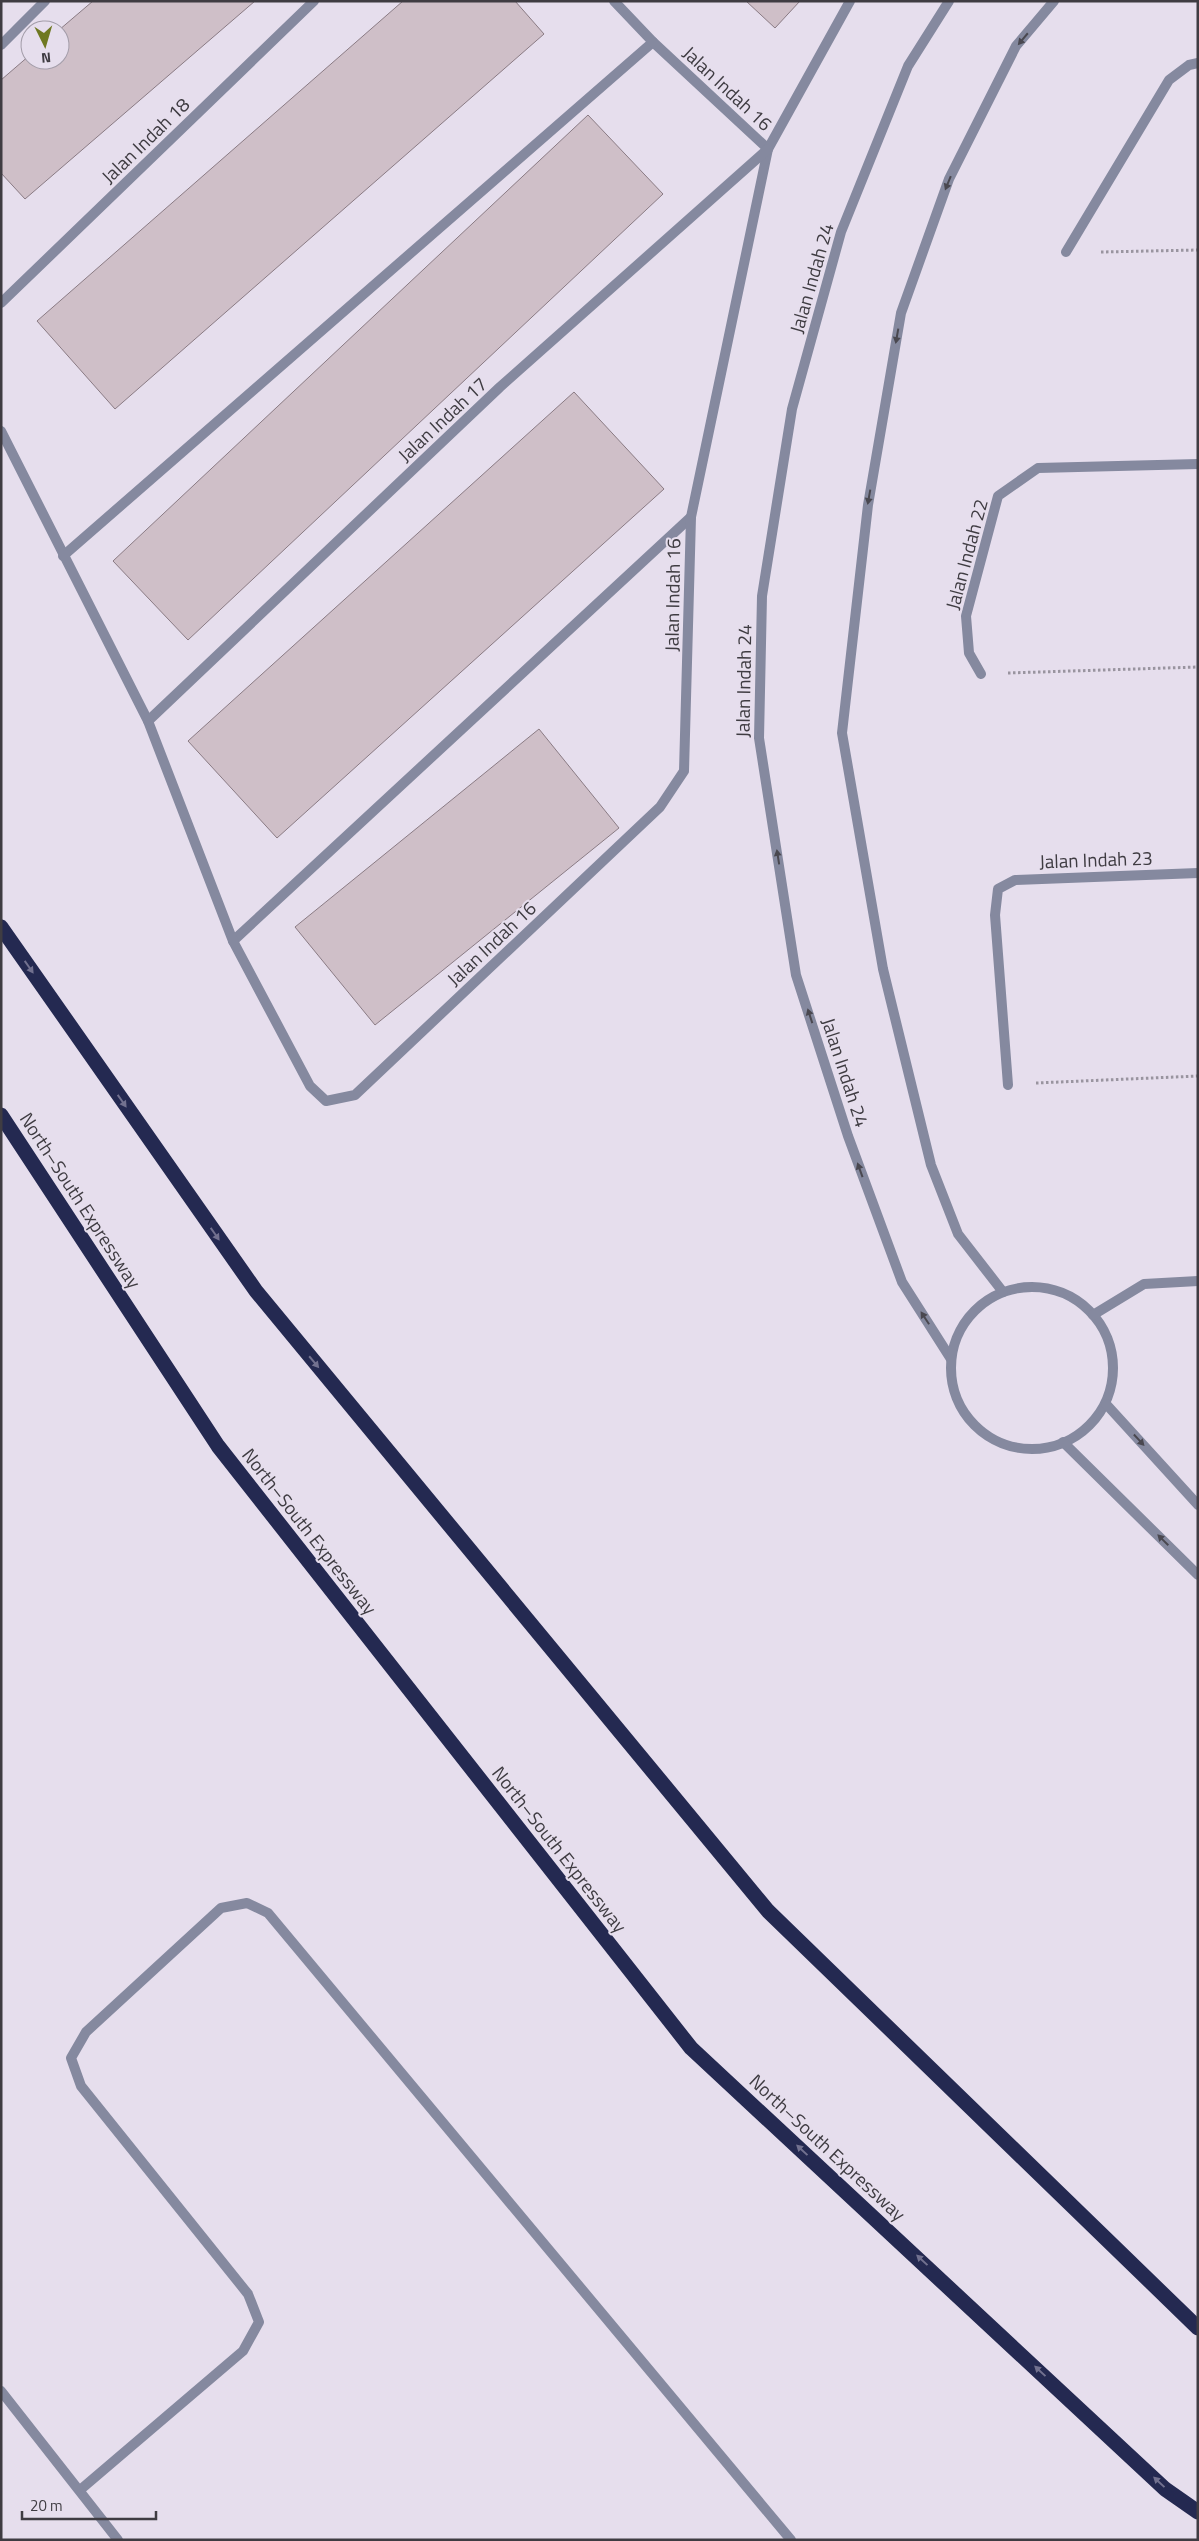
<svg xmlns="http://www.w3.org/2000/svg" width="1199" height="2541" viewBox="0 0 1199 2541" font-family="'Titillium Web',sans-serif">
	<rect width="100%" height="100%" fill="#e6deed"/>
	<!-- building -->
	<g fill="#cfbfc8" stroke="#8a7b84">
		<polygon points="93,1 255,1 25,199 1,173 1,80 30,55 30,60 60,60 59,30"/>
		<polygon points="403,1 515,1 544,34 115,409 37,321"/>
		<polygon points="746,1 800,1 775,28"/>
		<polygon points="588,115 663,194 188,640 113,561"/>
		<polygon points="574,392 664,489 277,838 188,741"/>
		<polygon points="539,729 619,828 375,1025 295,927"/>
	</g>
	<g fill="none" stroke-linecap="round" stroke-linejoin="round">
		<!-- path -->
		<g stroke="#99949f" stroke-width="3" stroke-dasharray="2.5 2.5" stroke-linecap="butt">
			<polyline points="1101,252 1198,250"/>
			<polyline points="1008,673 1198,667"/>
			<polyline points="1036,1083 1198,1076"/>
		</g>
		<!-- lane -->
		<g stroke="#85899f" stroke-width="10">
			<polyline points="1,45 45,1"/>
			<polyline points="63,556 653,42"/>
			<polyline points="233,941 691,517"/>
			<polyline points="80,2490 243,2351 259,2322 248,2294 81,2086 71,2058 86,2032 221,1908 247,1903 268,1913 791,2540"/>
		</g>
		<!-- street -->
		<g stroke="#85899f" stroke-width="10">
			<polyline points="614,1 653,42 768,149"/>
			<polyline points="949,1 908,66 841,232 792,409 762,596 759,738 796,975 848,1136 902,1282 951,1359"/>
			<polyline points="1066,252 1169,80 1189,65 1198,63"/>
			<polyline points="1,303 314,1"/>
			<polyline points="1,431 148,721 233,941 310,1086 326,1101 355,1095 660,807 684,771 691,517 768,149 850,1"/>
			<polyline points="981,674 969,653 966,616 998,496 1038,468 1198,464"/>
			<polyline points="148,721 500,387 768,149"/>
			<polyline points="1008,1085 995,915 998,889 1015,880 1198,873"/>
			<circle cx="1032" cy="1368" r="81"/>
			<polyline points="1003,1292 958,1234 931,1165 883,969 842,733 868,505 901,313 949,179 1016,46 1054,1"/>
			<polyline points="1093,1315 1144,1284 1198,1281"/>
			<polyline points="1106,1404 1198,1505"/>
			<polyline points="1063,1442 1198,1575"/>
			<polyline points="1,2391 118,2540"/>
		</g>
		<!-- highway -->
		<g stroke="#242951" stroke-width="15">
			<polyline points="1,927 256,1291 768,1911 1198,2328"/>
			<polyline points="1,1115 218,1446 691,2048 1165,2489 1198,2512"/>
		</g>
	</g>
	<!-- one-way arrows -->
	<defs><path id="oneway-solid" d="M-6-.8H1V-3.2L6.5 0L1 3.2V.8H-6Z" transform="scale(1.25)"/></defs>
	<g fill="#4a4850">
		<use href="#oneway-solid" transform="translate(1023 39) rotate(130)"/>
		<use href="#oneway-solid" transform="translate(948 183) rotate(112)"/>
		<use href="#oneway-solid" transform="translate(897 336) rotate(100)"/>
		<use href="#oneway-solid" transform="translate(869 497) rotate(100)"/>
		<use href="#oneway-solid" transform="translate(778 857) rotate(-99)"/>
		<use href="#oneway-solid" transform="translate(810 1016) rotate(-108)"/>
		<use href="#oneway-solid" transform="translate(860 1170) rotate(-110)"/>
		<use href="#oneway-solid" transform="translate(925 1318) rotate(-123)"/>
		<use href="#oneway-solid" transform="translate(1139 1440) rotate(47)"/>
		<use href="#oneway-solid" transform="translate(1163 1540) rotate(-135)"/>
	</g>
	<g fill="#72718f">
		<use href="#oneway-solid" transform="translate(29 967) rotate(55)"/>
		<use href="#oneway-solid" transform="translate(122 1101) rotate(55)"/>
		<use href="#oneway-solid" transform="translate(215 1234) rotate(55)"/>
		<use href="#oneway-solid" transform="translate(314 1362) rotate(50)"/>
		<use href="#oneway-solid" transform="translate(802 2150) rotate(-137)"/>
		<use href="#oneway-solid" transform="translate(922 2260) rotate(-137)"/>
		<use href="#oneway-solid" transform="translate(1040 2371) rotate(-137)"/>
		<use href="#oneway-solid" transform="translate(1159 2482) rotate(-137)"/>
	</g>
	<g text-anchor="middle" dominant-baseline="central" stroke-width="4" stroke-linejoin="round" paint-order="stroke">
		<!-- street labels -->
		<g font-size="19" fill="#3f3c42" stroke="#e6deed">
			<text transform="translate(728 88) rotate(43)">Jalan Indah 16</text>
			<text transform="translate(145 140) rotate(-44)">Jalan Indah 18</text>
			<text transform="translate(811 278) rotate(-74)">Jalan Indah 24</text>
			<text transform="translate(442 419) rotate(-43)">Jalan Indah 17</text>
			<text transform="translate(966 554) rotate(-75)">Jalan Indah 22</text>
			<text transform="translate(672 595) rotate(-89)">Jalan Indah 16</text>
			<text transform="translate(743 681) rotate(-89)">Jalan Indah 24</text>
			<text transform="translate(1096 859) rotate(-2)">Jalan Indah 23</text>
			<text transform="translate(491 943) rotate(-43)">Jalan Indah 16</text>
			<text transform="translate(846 1072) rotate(72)">Jalan Indah 24</text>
			<text transform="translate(81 1200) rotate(57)">North–South Expressway</text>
			<text transform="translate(310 1531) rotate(52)">North–South Expressway</text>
			<text transform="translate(560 1849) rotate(52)">North–South Expressway</text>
			<text transform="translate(828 2147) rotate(43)">North–South Expressway</text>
		</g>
	</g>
	<!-- border -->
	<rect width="1199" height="2541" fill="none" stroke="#3f3c42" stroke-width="5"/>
	<!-- north arrow -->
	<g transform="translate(45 45) rotate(175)"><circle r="24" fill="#e6deed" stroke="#a39da9"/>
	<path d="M0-4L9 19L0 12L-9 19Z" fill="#6f7822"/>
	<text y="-8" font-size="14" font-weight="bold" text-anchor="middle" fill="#3f3c42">N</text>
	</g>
	<!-- scale -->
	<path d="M22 2511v8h134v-8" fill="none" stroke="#3f3c42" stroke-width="2.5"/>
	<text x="30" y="2511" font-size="15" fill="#3f3c42" stroke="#e6deed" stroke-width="4" paint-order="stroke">20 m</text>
</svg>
